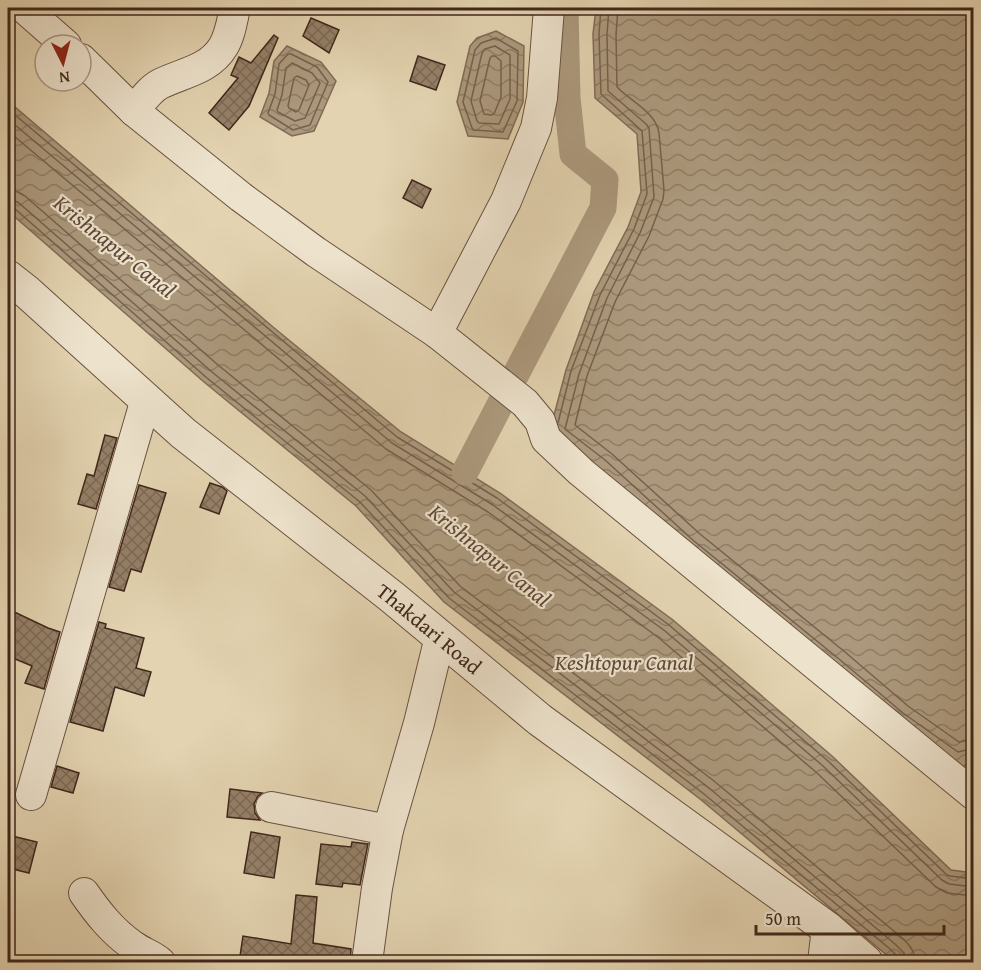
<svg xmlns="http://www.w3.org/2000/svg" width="981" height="970" viewBox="0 0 981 970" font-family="'Gentium Book Plus',serif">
	<defs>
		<pattern id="water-waves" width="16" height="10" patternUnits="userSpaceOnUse" patternTransform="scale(1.5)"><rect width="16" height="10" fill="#ac997d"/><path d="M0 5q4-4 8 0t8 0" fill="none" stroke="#8d7d66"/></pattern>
		<pattern id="building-cross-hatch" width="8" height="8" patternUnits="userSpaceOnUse" patternTransform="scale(1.5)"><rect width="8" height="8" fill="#958068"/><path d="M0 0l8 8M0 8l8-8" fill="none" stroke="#7b6955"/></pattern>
	</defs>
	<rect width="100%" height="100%" fill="#e3d3b0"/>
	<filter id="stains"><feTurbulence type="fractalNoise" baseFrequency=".00333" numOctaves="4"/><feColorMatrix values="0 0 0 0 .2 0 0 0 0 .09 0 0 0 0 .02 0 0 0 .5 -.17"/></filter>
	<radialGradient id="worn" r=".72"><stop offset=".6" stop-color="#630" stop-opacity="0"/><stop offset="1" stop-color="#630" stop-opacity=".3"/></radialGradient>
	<!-- water -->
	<g fill="url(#water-waves)" stroke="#816b56" stroke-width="1.5">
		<polygon points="596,8 973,8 973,761 958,769 549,434 566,370 594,292 628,227 641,192 637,134 595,98 593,34"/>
		<polygon points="496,31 524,46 523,102 508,139 468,136 457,102 470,46 477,38"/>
		<polygon points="287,46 321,62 336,81 314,131 292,136 260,117 269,93 274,61"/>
		<polygon points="8,101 273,327 401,432 500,493 673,620 832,756 951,870 973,873 973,962 895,962 700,799 444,602 356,506 204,382 8,211"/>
	</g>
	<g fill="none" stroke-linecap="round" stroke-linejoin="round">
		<!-- shore -->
		<g stroke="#76604c" stroke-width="1.5">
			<polyline points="609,8 607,34 608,91 646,124 649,128 654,197 640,233 607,298 579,374 565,429 605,460 694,541 839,659 903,713 958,752 974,748"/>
			<path d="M618 8 616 35 617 87C630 101 656 112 659 133L664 190 663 199 649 236 615 302 587 376 575 425 612 454 700 534 845 652 908 706 959 742 974 739"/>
			<polygon points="496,38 518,51 517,101 503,132 474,130 472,128 463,102 475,50 481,43"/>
			<polygon points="495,46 510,55 510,99 499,124 479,123 477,121 471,101 482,53 485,49"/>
			<polygon points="288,54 291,54 317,67 328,82 310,125 293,130 269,115 268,113 275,94 279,64"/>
			<polygon points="492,56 495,56 501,61 501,97 494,114 491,115 484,114 480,101 490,58"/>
			<polygon points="292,63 312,73 320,83 305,118 295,121 278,112 277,110 282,95 286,68"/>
			<polygon points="297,76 306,80 309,85 299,110 296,112 289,108 288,106 294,78"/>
			<polyline points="8,109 397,437 497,498 669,625 828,761 947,875 950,876 974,879"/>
			<polyline points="8,119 392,443 493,505 665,631 823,766 942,880 949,884 974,887"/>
			<polyline points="8,131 386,449 488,512 659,638 817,773 936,887 947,893 974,896"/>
			<path d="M8 190 18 192 25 196 218 365 371 490 460 586 714 781 901 937C909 944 915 951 915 962"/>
			<polyline points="8,199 13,200 19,203 212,372 365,496 454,592 709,788 895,944 904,953 906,962"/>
			<polyline points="8,207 14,208 207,378 360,502 449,598 704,794 890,949 898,957 899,962"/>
			<polyline points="558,423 571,371 600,295 634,229 647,194 642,131 601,94 599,34 601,8"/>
		</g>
		<!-- canal -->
		<g stroke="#ac997d" stroke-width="27">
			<polyline points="515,376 603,208 605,180 573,154 567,98 565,8"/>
			<polyline points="465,472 505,395"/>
		</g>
	</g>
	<!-- building -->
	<g fill="url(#building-cross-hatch)" stroke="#40271b" stroke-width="1.5">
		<polygon points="311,18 339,30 329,53 303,36"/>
		<polygon points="274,35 278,38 249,106 229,130 209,113 238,78 231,75 239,57 251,63"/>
		<polygon points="418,56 445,65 436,90 410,81"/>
		<polygon points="412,180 431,189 422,208 403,198"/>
		<polygon points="105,435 117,438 96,509 78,504 87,474 94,476"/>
		<polygon points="210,483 222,487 227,491 219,514 200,507"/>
		<polygon points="139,485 166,493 141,572 131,569 124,591 109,587"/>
		<polygon points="8,609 48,628 60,632 44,689 25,683 32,666 8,656"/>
		<polygon points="99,622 106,624 105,628 144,638 136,668 151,672 144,696 115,687 103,731 70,722"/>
		<polygon points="57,766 79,773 73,793 51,787"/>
		<polygon points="230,789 262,793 258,796 254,804 255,813 260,820 227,817"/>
		<polygon points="251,832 280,837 274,878 244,873"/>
		<polygon points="8,835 37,842 29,873 8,868"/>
		<polygon points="352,842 368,844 360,885 343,883 342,887 316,884 321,844 351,847"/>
		<polygon points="296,895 317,897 313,943 351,949 350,963 239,963 243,936 291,944"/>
	</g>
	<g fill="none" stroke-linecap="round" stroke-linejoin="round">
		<defs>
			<g id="minor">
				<polyline points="24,8 66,45"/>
				<polyline points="81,59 134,111 241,197 316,252 437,333 525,403 540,421 546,439 581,472 974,795"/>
				<path d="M134 111C142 101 149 90 160 84 182 73 209 70 223 47 230 36 232 21 235 8"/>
				<polyline points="437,333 506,201 536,128 542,98 549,8"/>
				<polyline points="31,795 146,399"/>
				<polyline points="271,807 388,830"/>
				<path d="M84 893C98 913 112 931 132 945 141 952 152 955 160 962"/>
				<polyline points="367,962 377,888 388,830 419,723 440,637"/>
				<polyline points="823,962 827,928"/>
			</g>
			<g id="tertiary">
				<path id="s1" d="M8 277 27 292 183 433 392 597 540 720 827 928 866 962"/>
			</g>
		</defs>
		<!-- minor casing -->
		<use href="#minor" stroke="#695240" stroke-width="32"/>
		<!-- tertiary casing -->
		<use href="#tertiary" stroke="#695240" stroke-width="35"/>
		<!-- minor -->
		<use href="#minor" stroke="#ede2cc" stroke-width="30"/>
		<!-- tertiary -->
		<use href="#tertiary" stroke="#ede2cc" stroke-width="33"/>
	</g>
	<g text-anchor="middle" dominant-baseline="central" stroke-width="4.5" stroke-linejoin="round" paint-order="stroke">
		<!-- street labels -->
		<g font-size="21" fill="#40271b" stroke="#ede2cc">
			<text stroke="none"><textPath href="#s1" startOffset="549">Thakdari Road</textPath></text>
		</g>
		<!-- water labels -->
		<g font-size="22" font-style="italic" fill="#604938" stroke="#ede2cc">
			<text transform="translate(115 246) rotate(39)">Krishnapur Canal</text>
			<text transform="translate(490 555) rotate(39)">Krishnapur Canal</text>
			<text x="624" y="662">Keshtopur Canal</text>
		</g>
	</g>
	<!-- margin -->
	<rect width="981" height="970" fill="none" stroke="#e3d3b0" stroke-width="30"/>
	<rect x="9" y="9" width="963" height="952" fill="none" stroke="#40271b" stroke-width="3"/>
	<rect x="15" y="15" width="951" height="940" fill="none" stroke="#40271b" stroke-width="1.5"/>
	<!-- north arrow -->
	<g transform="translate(63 63) rotate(174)"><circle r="28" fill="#ede2cc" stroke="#a89785" stroke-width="1.5"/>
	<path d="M0-4.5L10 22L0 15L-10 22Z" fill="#8f2418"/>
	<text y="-9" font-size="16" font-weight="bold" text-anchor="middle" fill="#40271b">N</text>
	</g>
	<!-- scale -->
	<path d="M756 925v9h188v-9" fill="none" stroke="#40271b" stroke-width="3"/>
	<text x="765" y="925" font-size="18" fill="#40271b" stroke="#ede2cc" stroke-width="4.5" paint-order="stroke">50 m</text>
	<rect width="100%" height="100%" filter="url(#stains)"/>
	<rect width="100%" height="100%" fill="url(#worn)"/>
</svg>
